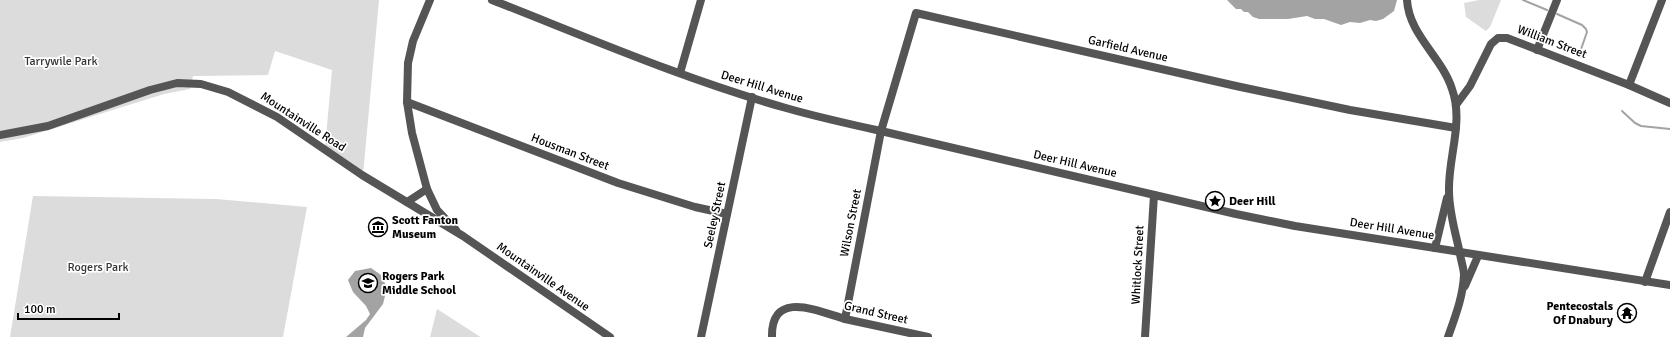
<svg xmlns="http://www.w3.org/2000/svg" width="1670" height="337" viewBox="0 0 1670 337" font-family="Signika,sans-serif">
	<rect width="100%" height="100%" fill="#fff"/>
	<!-- green -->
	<g fill="#dcdcdc">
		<polygon points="0,0 379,0 363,175 325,148 332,70 275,51 268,75 193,76 190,89 164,94 23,138 0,142"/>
		<polygon points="1479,0 1501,0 1490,27 1486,31 1466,17 1464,3"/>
		<polygon points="33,196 216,199 307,207 283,337 10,337"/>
		<polygon points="437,309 479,336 480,337 430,337"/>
	</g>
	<!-- water -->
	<g fill="#a3a3a3">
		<polygon points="1227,0 1397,0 1394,11 1383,19 1376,21 1370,20 1360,23 1350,22 1341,25 1324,19 1315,19 1307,16 1288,19 1259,19 1253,17 1248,12 1244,12 1241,9 1236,9"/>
		<polygon points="371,268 381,275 387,288 383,304 365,328 363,337 346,337 366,320 370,314 366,306 353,292 348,280 355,271"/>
	</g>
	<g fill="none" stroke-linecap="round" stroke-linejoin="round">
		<!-- stream -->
		<g stroke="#a3a3a3" stroke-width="2">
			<polyline points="1523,0 1547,10"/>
			<polyline points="1557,14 1582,25 1586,29 1587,32 1579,55"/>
			<polyline points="1622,111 1635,123 1641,126 1670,129"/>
		</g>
		<!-- minor -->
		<g stroke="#555" stroke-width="8">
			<polyline points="430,0 413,41 408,63 407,102 412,133 427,189 437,210 456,230"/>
			<path d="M492 0C589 38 686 80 786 108 817 117 849 124 881 131L916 13 1236 86 1350 110 1456 128"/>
			<polyline points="1537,50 1557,0"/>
			<polyline points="680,73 701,0"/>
			<polyline points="1629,85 1662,0"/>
			<polyline points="407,102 618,183 695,207 727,214"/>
			<polyline points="1456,105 1470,86 1491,44 1498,38 1507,38 1629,85 1670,103"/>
			<polyline points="407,202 427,189"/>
			<polyline points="1645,282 1670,212"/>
			<polyline points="845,319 928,337"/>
			<polyline points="701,337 752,97"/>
			<polyline points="1145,337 1154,195"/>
		</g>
		<!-- tertiary -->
		<g stroke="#555" stroke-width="8">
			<path d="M1407 0C1409 35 1442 57 1452 89 1464 122 1448 157 1449 191 1449 213 1456 234 1460 254 1461 261 1464 269 1464 275 1463 297 1455 317 1448 337"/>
			<polyline points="0,135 48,126 150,90 177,83 201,84 228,92 277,117 362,175 463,236 610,337"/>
			<polyline points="1435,248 1447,198"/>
			<polyline points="1465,286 1478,256"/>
			<path d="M772 337C771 289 818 311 845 319L881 131 1236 214 1295 226 1670 285"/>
		</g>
	</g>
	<!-- icons -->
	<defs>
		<symbol id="sight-ring" viewBox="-11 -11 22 22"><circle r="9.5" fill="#fff" stroke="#000" stroke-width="1.5"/><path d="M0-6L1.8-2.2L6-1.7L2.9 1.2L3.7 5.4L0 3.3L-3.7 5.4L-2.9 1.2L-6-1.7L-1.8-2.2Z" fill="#000"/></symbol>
		<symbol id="museum-ring" viewBox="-11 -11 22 22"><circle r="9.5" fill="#fff" stroke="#000" stroke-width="1.5"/><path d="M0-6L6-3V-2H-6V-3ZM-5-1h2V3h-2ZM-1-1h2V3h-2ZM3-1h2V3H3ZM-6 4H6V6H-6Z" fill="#000"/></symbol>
		<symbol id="school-ring" viewBox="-11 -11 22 22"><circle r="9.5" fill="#fff" stroke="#000" stroke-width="1.5"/><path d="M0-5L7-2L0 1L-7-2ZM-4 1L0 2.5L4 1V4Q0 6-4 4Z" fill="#000"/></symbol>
		<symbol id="temple-ring" viewBox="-11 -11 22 22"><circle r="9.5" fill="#fff" stroke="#000" stroke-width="1.5"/><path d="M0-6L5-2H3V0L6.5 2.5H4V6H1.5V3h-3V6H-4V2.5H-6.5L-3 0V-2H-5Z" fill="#000"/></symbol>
	</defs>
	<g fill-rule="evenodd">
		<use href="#sight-ring" x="1204" y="190" width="22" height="22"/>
		<use href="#museum-ring" x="367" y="216" width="22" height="22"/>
		<use href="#school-ring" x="357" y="272" width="22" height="22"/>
		<use href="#temple-ring" x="1616" y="302" width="22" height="22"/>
	</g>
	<g text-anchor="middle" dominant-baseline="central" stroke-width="3.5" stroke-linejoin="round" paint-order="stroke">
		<!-- street labels -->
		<g font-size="12" fill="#000" stroke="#fff">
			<text transform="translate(1552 42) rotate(21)">William Street</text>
			<text transform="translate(1128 49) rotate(13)">Garfield Avenue</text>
			<text transform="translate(762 87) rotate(17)">Deer Hill Avenue</text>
			<text transform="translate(303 122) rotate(33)">Mountainville Road</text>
			<text transform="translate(570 152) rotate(21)">Housman Street</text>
			<text transform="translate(1075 164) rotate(13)">Deer Hill Avenue</text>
			<text transform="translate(715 215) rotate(-78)">Seeley Street</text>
			<text transform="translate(851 223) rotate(-79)">Wilson Street</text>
			<text transform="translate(1392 229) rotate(9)">Deer Hill Avenue</text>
			<text transform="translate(1138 265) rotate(-87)">Whitlock Street</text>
			<text transform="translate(543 277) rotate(35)">Mountainville Avenue</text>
			<text transform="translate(876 313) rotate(13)">Grand Street</text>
		</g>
		<!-- park labels -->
		<g font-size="12" fill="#333" stroke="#fff">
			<text x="61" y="61">Tarrywile Park</text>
			<text x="98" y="267">Rogers Park</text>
		</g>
		<!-- poi labels -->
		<g font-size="12" font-weight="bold" fill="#000" stroke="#fff" text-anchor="start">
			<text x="1229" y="201">Deer Hill</text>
			<text x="392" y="220">Scott Fanton<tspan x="392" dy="14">Museum</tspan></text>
			<text x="382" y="276">Rogers Park<tspan x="382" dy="14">Middle School</tspan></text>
			<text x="1613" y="306" text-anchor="end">Pentecostals<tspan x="1613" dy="14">Of Dnabury</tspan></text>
		</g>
	</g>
	<!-- scale -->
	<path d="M18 313v6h101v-6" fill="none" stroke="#000000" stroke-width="2"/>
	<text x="24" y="313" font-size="12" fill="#000000" stroke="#ffffff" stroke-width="3" paint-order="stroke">100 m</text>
</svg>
